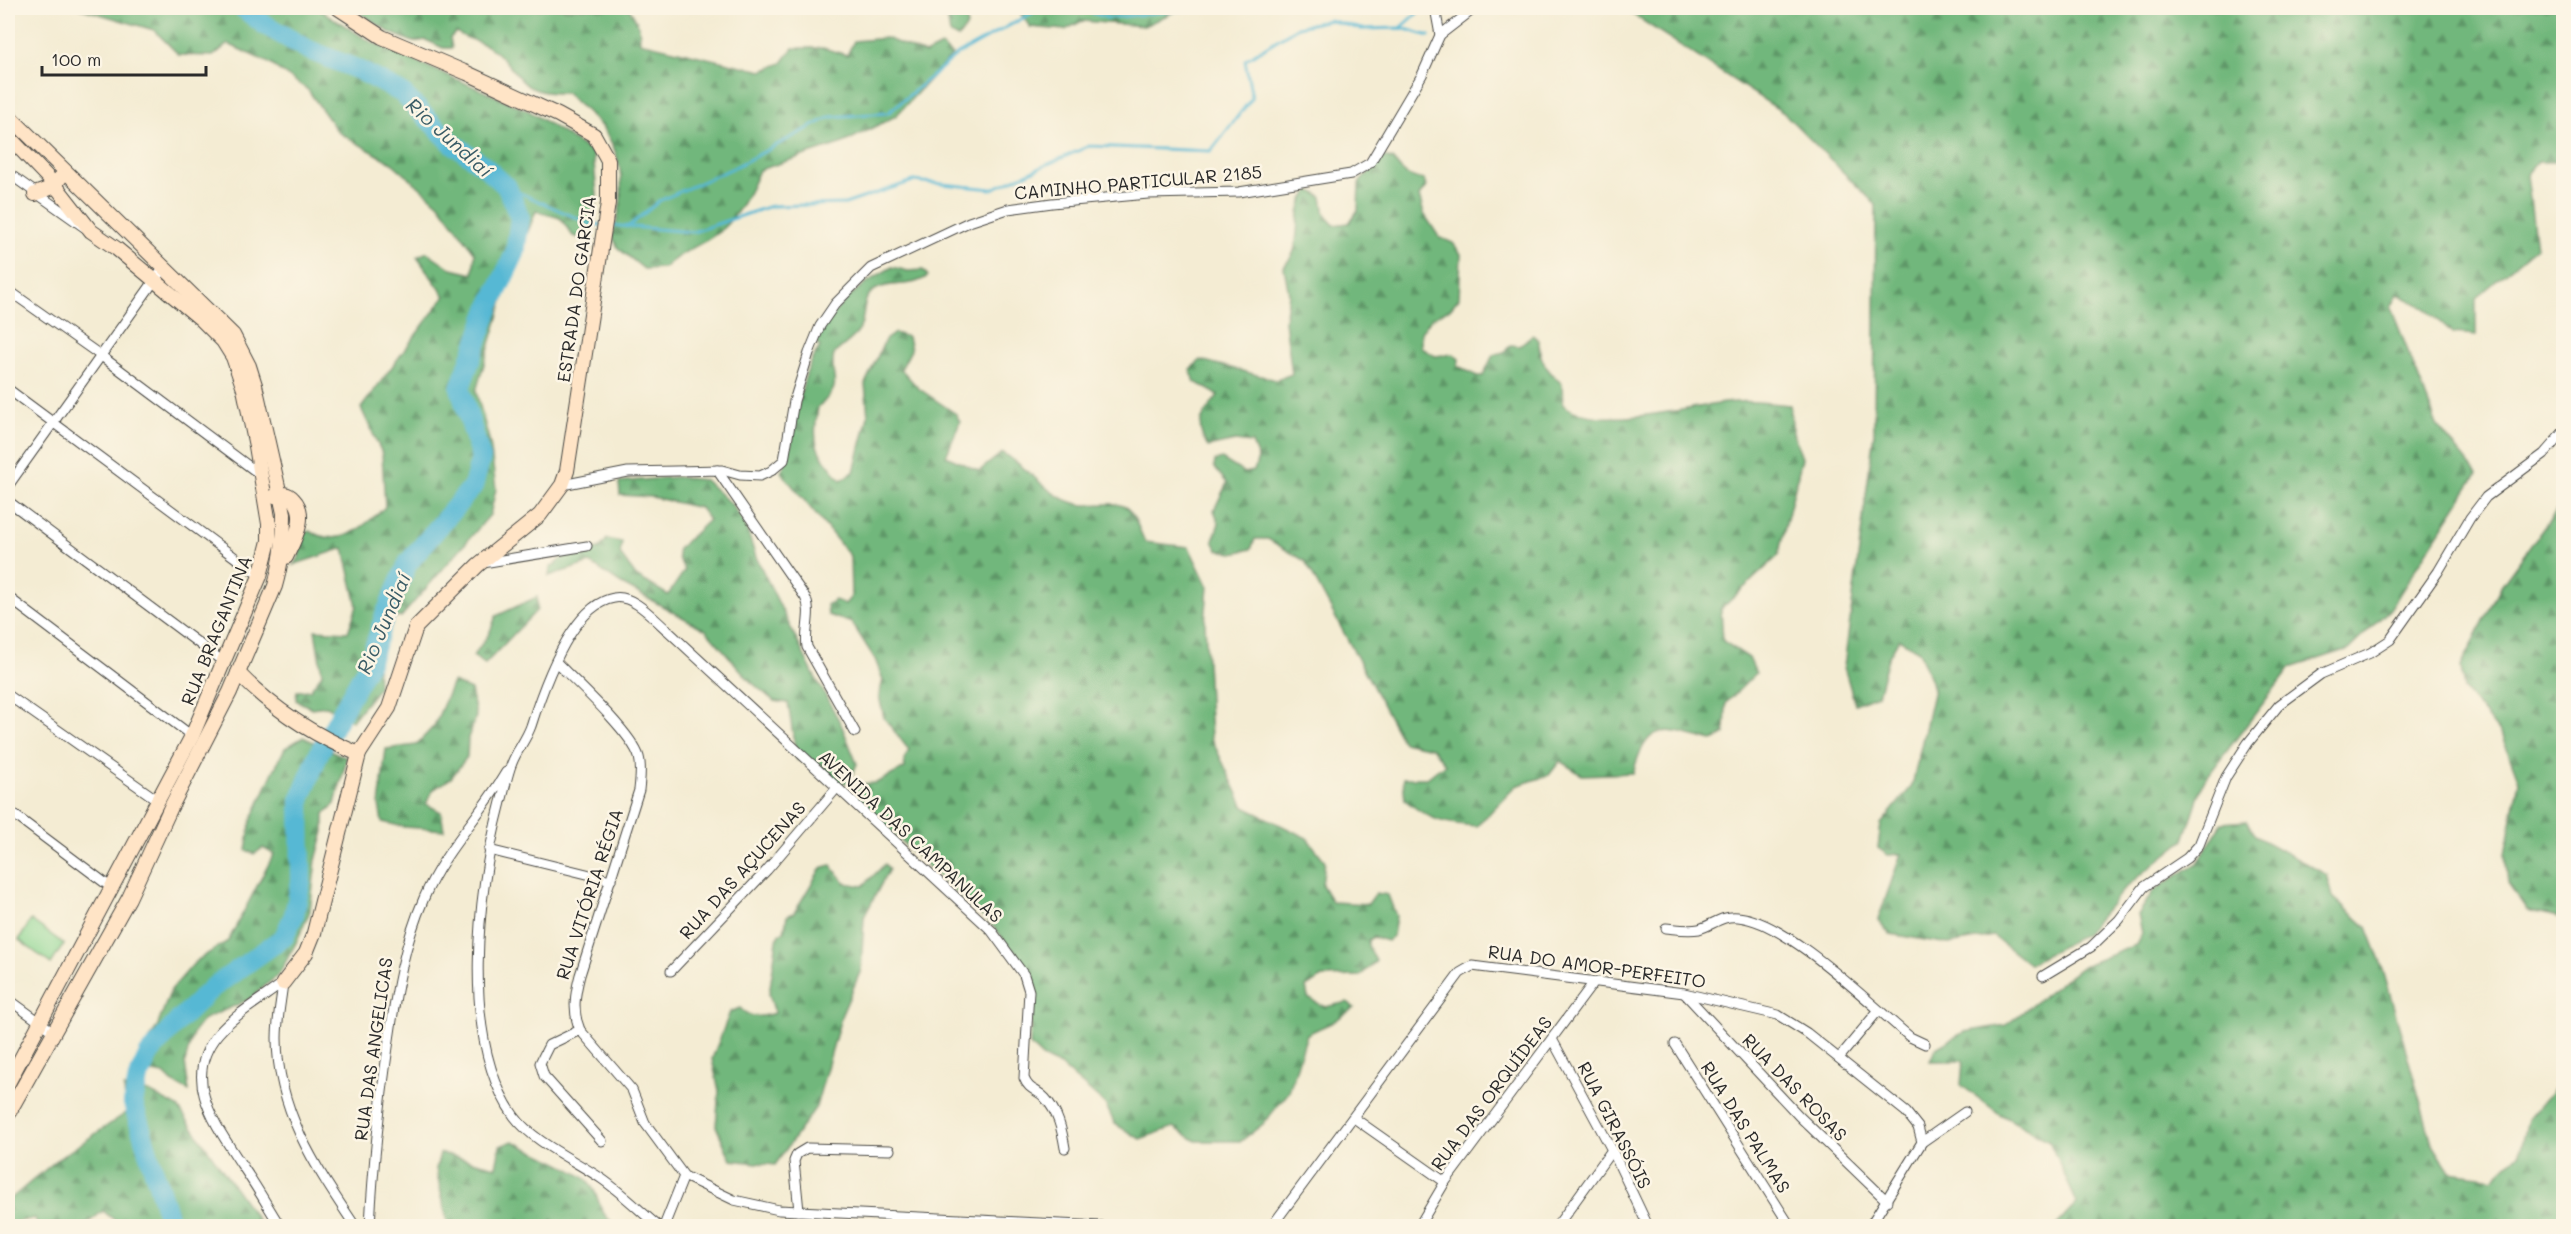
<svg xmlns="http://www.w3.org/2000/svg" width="2571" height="1234" viewBox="0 0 2571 1234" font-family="Mali,sans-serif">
	<defs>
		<pattern id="forest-firs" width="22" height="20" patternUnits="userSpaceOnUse" patternTransform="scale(1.5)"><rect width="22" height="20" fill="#71b77c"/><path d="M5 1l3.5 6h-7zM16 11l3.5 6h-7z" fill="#5d9566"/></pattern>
	</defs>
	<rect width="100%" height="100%" fill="#fcf5e5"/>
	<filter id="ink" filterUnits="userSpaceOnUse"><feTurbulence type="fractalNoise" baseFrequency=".0167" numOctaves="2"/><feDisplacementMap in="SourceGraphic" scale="12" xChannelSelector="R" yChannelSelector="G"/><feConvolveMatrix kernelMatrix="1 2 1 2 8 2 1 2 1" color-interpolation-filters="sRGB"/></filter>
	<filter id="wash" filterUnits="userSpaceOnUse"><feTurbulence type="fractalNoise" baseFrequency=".008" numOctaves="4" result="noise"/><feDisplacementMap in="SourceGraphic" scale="24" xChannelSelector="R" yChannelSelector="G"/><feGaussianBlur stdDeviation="1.35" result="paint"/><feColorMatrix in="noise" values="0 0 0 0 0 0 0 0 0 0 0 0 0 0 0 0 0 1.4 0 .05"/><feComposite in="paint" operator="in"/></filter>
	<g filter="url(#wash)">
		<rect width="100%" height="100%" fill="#f4ecd3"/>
		<!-- grass -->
		<polygon fill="#8cd692" stroke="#5c805e" stroke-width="1.5" points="31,920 64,944 51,964 19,940"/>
		<!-- forest -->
		<g fill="url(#forest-firs)" stroke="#4e7154" stroke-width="1.5">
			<path d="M79 8H228L244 17 240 8H317L369 41 529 111 593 153 597 195 589 240 573 236 560 218 536 211 510 277 476 391 490 443 496 489 490 515 401 617 375 619 378 688 352 721 327 706 311 708 296 700 297 691 310 690 322 674 315 630 348 632 357 606 344 548 293 565 299 558 302 534 309 531C342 549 361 528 385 507L382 453 361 408 445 296 417 257 427 252 452 269 473 274 475 253 439 204 392 163 338 132 308 90 267 62 228 44 213 56 179 55 154 30Z"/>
			<path d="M352 8H629L639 26 640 42 762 71 782 63 793 48H823L847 55 854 41 886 38 925 54 941 46 952 55 896 116 843 143 759 170C749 194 739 214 719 232 701 246 682 250 664 268L644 269 618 248 612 236C626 199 626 157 600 125 591 114 577 104 566 93 513 95 524 71 490 48 479 40 467 40 456 32L450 38 452 48H443L426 40 413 42 391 33Z"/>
			<polygon points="946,8 987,8 967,14 967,26 958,38 950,34"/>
			<polygon points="1017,8 1182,8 1144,26 1082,21 1065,30 1030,27"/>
			<polygon points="1623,8 2563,8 2563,162 2538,162 2527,175 2536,247 2476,298 2476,335 2453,333 2425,308 2398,294 2391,308 2437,425 2477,474 2390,609 2349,649 2290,668 2204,781 2184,840 2126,887 2085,934 2029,964 1993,936 1949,944 1890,934 1878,920 1901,854 1888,855 1878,848 1881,824 1912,786 1934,689 1919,651 1899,639 1888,658 1878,695 1855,704 1844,667 1874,433 1876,205 1784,113"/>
			<path d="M1383 157 1393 159C1401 172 1408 177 1424 180L1426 187 1419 196 1424 214 1439 237 1453 243 1461 254 1459 298 1450 309 1433 317 1421 332V347L1435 356 1453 354 1459 359 1458 366 1477 376H1483L1493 355 1504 352 1511 345 1519 346 1532 335 1539 340C1538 360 1548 371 1562 384L1563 405C1602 433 1689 405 1735 402 1753 400 1772 404 1790 405L1793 433 1802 458 1778 556 1721 609 1723 641 1749 658 1756 673 1726 703 1725 734 1713 741C1666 729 1648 718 1633 773L1582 775 1560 761 1549 775 1516 786 1477 826C1445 824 1430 821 1405 800L1403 778H1427L1445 764 1432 748 1403 742 1305 561 1268 539H1255L1251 549 1233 553 1218 550 1213 541 1219 523 1214 510 1227 483 1214 467 1215 461 1222 459 1244 473 1254 471 1258 458 1252 443 1235 441 1208 447C1192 422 1204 416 1218 395L1195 382 1190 369 1201 360 1276 380 1292 374 1285 321 1289 294 1284 267C1287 262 1293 256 1294 251 1300 231 1294 206 1310 190L1322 197 1325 215 1334 225 1349 223 1358 210 1359 183Z"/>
			<path d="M892 267 908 271 923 270 928 276C911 289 892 280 875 290 859 299 867 319 858 332 852 340 841 347 834 354 828 382 847 382 818 407 812 447 815 449 841 480L854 472 868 416 865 384 885 340 895 333 908 337 911 350 901 369 918 388 956 414 960 422 946 456 979 471 1002 453C1030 467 1046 497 1078 504 1093 508 1114 498 1128 509 1135 515 1140 532 1145 542L1189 547 1208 587 1205 623 1211 738 1244 807 1307 838 1325 861 1322 885 1332 902 1368 904 1376 893 1388 895 1396 916 1393 936 1387 941 1373 937 1368 940V946L1376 961 1360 976 1322 977 1306 987 1308 998 1325 1007 1348 1002 1354 1008 1333 1022 1307 1034 1289 1092 1263 1124 1241 1141H1196L1174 1127 1140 1139 1115 1124 1105 1104 1062 1067 1042 1057 1030 1045 1032 990 1026 971 996 929 852 796 854 788 862 784 876 783 905 768 904 760 909 750 884 718 879 696 883 680 875 659 852 623 828 615 827 605 835 600 845 604 851 597 850 556 781 472C801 434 793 384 820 347L816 343C831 307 860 285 892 267Z"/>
			<polygon points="676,477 705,480 732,505 745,524 756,557 813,673 841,724 857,764 848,783 840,782 818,762 797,760 788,703 774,701 750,681 706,630 620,583 590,563 549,576 550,568 568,553 599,549 607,539 622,542 620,554 636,576 668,595 685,570 678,558 678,549 709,520 700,508 652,497 620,495 619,482"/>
			<polygon points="2563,501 2563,918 2527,910 2508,883 2505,854 2519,781 2502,736 2464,689 2461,667 2500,588"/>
			<polygon points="537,597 537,610 485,664 473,656 489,634 496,616"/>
			<polygon points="453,682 471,690 476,716 468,738 467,757 451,778 433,790 426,804 441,812 444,830 404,827 382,822 379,805 386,749 416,745 434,726"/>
			<polygon points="303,737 347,758 335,804 324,814 324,832 316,860 310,911 296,943 279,974 248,1000 204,1019 193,1033 185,1062 189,1091 172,1082 164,1074 132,1069 157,1027 171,990 196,961 228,941 274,854 263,848 254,854 246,850 251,821 273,772 285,748"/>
			<polygon points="2246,821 2257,837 2327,875 2333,897 2367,927 2383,969 2432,1143 2450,1172 2494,1178 2520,1153 2528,1119 2563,1077 2563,1226 2056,1226 2077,1203 2049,1141 2000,1114 1961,1085 1963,1061 1930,1061 1936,1048 1964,1032 2006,1025 2083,966 2136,945 2142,933 2138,915 2154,890 2198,863 2222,823"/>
			<path d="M885 864 889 869 864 917 861 970 842 1014 816 1107 775 1165 731 1160 716 1126 719 1091 712 1059 730 1012 740 1008C750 1019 762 1017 775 1013L769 994 777 940 779 934 784 932 787 916 794 913 821 868 831 865 845 883 863 886Z"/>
			<polygon points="124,1088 149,1092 178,1107 262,1226 122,1226 103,1211 84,1226 38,1226 35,1218 8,1224 8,1201 58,1159 126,1113"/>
			<path d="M513 1141C529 1150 578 1170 588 1181 603 1199 594 1210 617 1226H448L436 1169 440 1153 496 1167 500 1146Z"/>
		</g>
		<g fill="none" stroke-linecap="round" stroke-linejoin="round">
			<!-- stream -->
			<g stroke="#56b8d4" stroke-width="3">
				<polyline points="1078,8 1108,18 1200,8"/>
				<polyline points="1402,27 1423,8"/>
				<polyline points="507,187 590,224 601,225"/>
				<polyline points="608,225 693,232 771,206 845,204 913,181 992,189 1089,146 1211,151 1252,98 1245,60 1298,27 1329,20 1361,29 1402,28 1429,36"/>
				<polyline points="629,226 659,201 733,168 830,117 888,113 958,54 1041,8"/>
			</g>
			<!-- river -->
			<polyline stroke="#56b8d4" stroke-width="20" points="171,1226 133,1103 138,1078 149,1054 178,1021 212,988 284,937 294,915 301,881 300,800 319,753 369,663 385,615 408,563 473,486 481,458 460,388 490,306 515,253 520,218 507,187 483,165 452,143 402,93 359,70 309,50 265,25 243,8"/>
		</g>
	</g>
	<g filter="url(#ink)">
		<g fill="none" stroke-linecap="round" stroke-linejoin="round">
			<defs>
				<g id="street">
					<polyline points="1435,8 1440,35"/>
					<polyline points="8,173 84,227"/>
					<polyline points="8,290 100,355 262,476"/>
					<polyline points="8,389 260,576"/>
					<path d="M717 470 805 597C813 612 804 630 807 647L855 732"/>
					<polyline points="562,485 628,472 722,470 740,475 760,476 771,471 784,460 794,401 809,353 820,326 835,304 871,268 969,222 1008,209 1052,203 1148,194 1239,192 1351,174 1370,163 1422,75 1440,35 1475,8"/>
					<polyline points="8,486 162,270"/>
					<polyline points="8,501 225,663"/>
					<polyline points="483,563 587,546"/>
					<polyline points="8,597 192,736"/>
					<path d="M556 662C575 681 632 733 639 757 642 768 640 779 639 790L580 975C575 994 572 1011 580 1030L632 1090 645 1123 684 1176 734 1200 779 1210 1102 1226"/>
					<polyline points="8,695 156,799"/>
					<polyline points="8,810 113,889"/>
					<polyline points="489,850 611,880"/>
					<path d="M1666 928C1677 929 1688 931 1699 929 1713 925 1722 915 1738 917 1787 921 1870 1004 1910 1037L1925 1044"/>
					<polyline points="671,971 767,870 836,789"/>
					<polyline points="2043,976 2091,947 2119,920 2144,887 2187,858 2199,845 2226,777 2248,743 2279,705 2321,674 2370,653 2390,640 2438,572 2470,518 2486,497 2544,454 2564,431"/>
					<path d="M283 983C281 1001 277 1020 277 1038 277 1111 317 1169 355 1226"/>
					<polyline points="1684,993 1799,1116 1887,1201"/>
					<polyline points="8,999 55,1033"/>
					<polyline points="580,1030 549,1045 540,1063 544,1076 602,1141"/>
					<polyline points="1552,1039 1612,1150 1648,1226"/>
					<polyline points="1675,1044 1790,1226"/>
					<polyline points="1839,1058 1878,1011"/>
					<polyline points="1354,1118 1445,1182"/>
					<polyline points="799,1211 794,1161 797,1154 807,1148 890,1150"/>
					<path d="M280 1226C267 1205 255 1184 241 1164 216 1125 180 1079 218 1034 235 1014 262 999 283 983"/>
					<path d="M370 1226C373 1164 380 1102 389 1040 396 991 404 944 424 898 443 852 481 815 506 772"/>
					<path d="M658 1226C640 1211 622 1193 602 1179 576 1161 533 1142 514 1116 459 1039 478 889 501 802 505 789 507 775 512 763 517 750 526 740 531 726 542 691 571 605 614 598 633 594 654 619 667 630L991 930 1024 975 1029 991 1024 1078C1029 1091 1037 1089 1045 1098 1058 1112 1062 1130 1065 1148"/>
					<polyline points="664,1226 684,1176"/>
					<polyline points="1272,1226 1460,973 1472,966 1684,993 1778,1015 1807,1033 1906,1112 1918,1127 1922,1142"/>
					<polyline points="1419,1226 1445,1182 1594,982"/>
					<polyline points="1557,1226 1612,1150"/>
					<polyline points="1870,1226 1922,1142 1965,1112"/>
				</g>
				<g id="secondary">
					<path d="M8 115 233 335 249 366 255 385 284 513C284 538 282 562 275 586L230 692 171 807 129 898 8 1114"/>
					<polyline points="8,136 55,185 91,231 117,249 202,320 223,341 233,357 244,389 256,446 269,524 269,541 260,576 192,736 8,1083"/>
					<polyline points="35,194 53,187 60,178"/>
					<path d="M275 496C281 493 288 493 293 499 309 515 294 540 286 557"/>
					<path d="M238 673C272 708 313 735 359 754"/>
					<polyline points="283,983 306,953 314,933 359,754 389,708 416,627 478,565 540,515 562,485 567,471 608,203 608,160 594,135 558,115 467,73 382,37 338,8"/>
				</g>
			</defs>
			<!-- street casing -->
			<use href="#street" stroke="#494844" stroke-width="11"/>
			<!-- secondary casing -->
			<use href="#secondary" stroke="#494844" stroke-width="16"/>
			<!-- street -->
			<use href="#street" stroke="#fff" stroke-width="9"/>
			<!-- secondary -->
			<use href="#secondary" stroke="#ffe4c6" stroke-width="14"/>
		</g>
	</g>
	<g text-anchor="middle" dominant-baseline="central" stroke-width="5" stroke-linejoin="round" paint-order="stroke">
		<!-- street labels -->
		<g font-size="18" fill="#2b2b2b" stroke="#fcf5e5">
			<text transform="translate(1138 182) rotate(-5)">CAMINHO PARTICULAR 2185</text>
			<text transform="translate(576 289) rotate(-82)">ESTRADA DO GARCIA</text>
			<text transform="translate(216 630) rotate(-68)">RUA BRAGANTINA</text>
			<text transform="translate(911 836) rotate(43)">AVENIDA DAS CAMPANULAS</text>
			<text transform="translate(742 870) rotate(-48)">RUA DAS AÇUCENAS</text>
			<text transform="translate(589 894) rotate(-72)">RUA VITÓRIA RÉGIA</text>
			<text transform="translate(1597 966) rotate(8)">RUA DO AMOR-PERFEITO</text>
			<text transform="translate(373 1049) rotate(-82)">RUA DAS ANGELICAS</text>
			<text transform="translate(1795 1087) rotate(46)">RUA DAS ROSAS</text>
			<text transform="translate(1491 1093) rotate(-53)">RUA DAS ORQUÍDEAS</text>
			<text transform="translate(1615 1125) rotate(63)">RUA GIRASSÓIS</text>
			<text transform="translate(1746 1127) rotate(58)">RUA DAS PALMAS</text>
		</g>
		<!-- water labels -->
		<g font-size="20" font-style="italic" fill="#3a5c66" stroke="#fcf5e5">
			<text transform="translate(450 137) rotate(42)">Rio Jundiaí</text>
			<text transform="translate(383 623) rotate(-67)">Rio Jundiaí</text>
		</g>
	</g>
	<!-- margin -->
	<rect width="2571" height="1234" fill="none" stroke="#fcf5e5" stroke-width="30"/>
	<!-- scale -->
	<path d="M42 66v9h164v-9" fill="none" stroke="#2b2b2b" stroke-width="3"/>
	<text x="51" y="66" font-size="18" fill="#2b2b2b" stroke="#fcf5e5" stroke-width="4.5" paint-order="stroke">100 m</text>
</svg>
